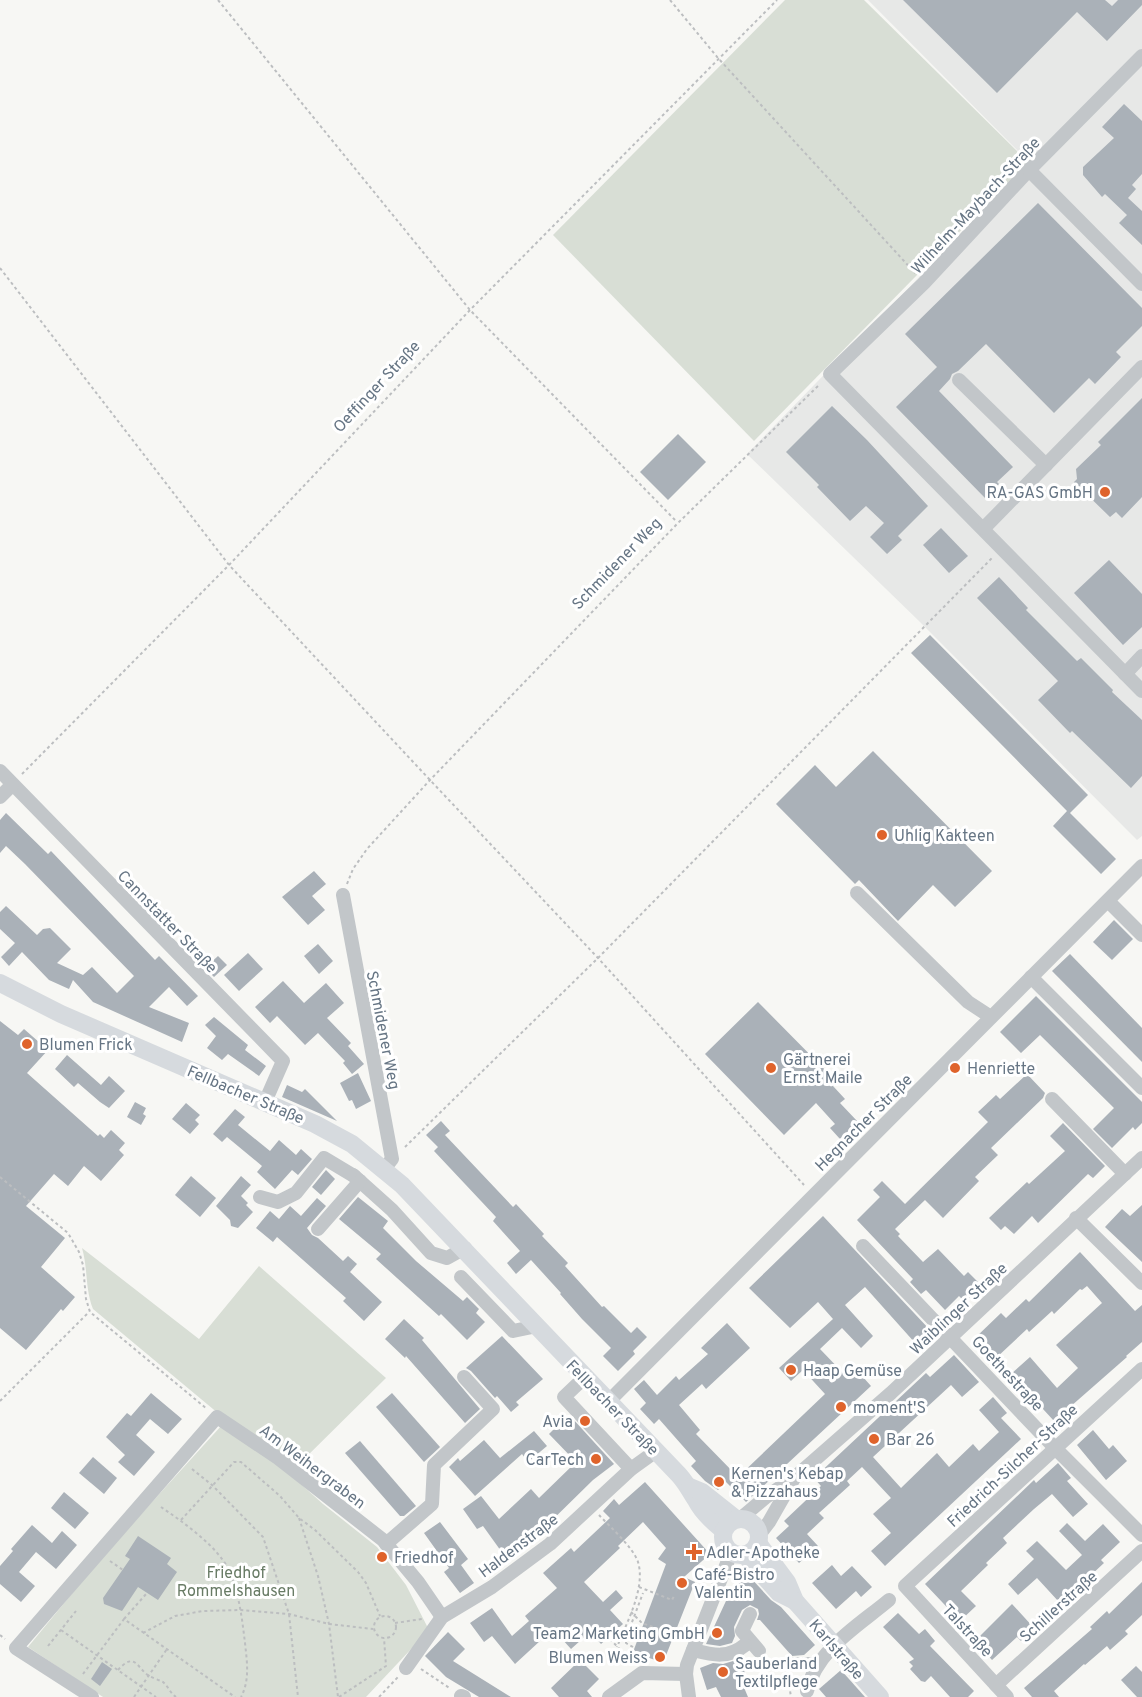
<svg xmlns="http://www.w3.org/2000/svg" width="1142" height="1697" viewBox="0 0 1142 1697" font-family="Overpass,sans-serif">
<style>
.built{fill:#e7e8e7}
.green{fill:#d8ded5}
.building{fill:#aab1b8}
.lines{fill:none;stroke-linecap:round;stroke-linejoin:round}
.path{stroke:#bcbec0;stroke-width:2;stroke-dasharray:3 3;stroke-linecap:butt}
.minor{stroke:#c2c6c9;stroke-width:14}
.major{stroke:#d6dade;stroke-width:18}
.poi-dot{fill:#df632b;stroke:#fff;stroke-width:2}
.labels{text-anchor:middle;stroke-width:6;stroke-linejoin:round;paint-order:stroke}
.street-label{font-size:16px;fill:#667584;stroke:#fff}
.poi-label{font-size:16px;fill:#667584;stroke:#fff;text-anchor:start}
.park-label{font-size:16px;fill:#687b65;stroke:#fff}
</style>
<rect width="100%" height="100%" fill="#f7f7f4"/>
<polygon class="built" points="868,0 1142,0 1142,836 1137,840 920,622 747,454 1030,163"/>
<g class="green">
<polygon points="785,0 864,0 1028,162 754,441 553,235"/>
<path d="M82,1248L199,1339L259,1266L386,1378L295,1468L219,1414L93,1309C85,1289 88,1268 82,1248Z"/>
<polygon points="222,1425 274,1460 323,1504 377,1547 406,1585 429,1630 366,1697 103,1697 28,1647 103,1556"/>
</g>
<g class="building">
<polygon points="903,0 1105,0 1112,6 1118,0 1142,0 1142,5 1107,41 1077,12 997,93"/>
<polygon points="1124,104 1142,121 1142,174 1132,185 1136,189 1128,198 1142,211 1142,245 1119,223 1127,215 1105,194 1102,197 1083,175 1083,167 1114,138 1102,127"/>
<polygon points="1038,203 1142,308 1142,326 1116,352 1121,357 1095,384 1089,378 1054,413 986,344 958,371 952,374 950,379 939,391 1013,467 997,482 999,484 985,498 896,407 937,367 905,334"/>
<polygon points="1142,398 1142,497 1122,518 1116,512 1110,517 1074,482 1077,479 1076,469 1101,445 1098,442"/>
<polygon points="832,406 867,440 928,506 898,536 902,540 887,554 870,537 884,523 866,506 850,521 817,487 819,485 786,452"/>
<polygon points="678,434 706,462 668,500 640,472"/>
<polygon points="941,528 968,556 949,573 923,545"/>
<polygon points="1109,560 1142,594 1142,627 1123,645 1074,593"/>
<polygon points="999,577 1028,608 1026,610 1077,661 1081,658 1113,690 1112,692 1142,720 1142,776 1131,788 1072,731 1070,733 1038,700 1058,681 977,598"/>
<polygon points="930,635 1088,795 1070,813 1116,859 1101,874 1053,826 1067,811 911,653"/>
<polygon points="873,751 992,871 955,907 933,885 898,921 859,880 855,884 776,804 815,765 836,787"/>
<polygon points="6,813 48,854 51,851 155,960 159,956 198,996 187,1006 169,987 149,1007 189,1023 182,1042 93,1002 73,980 69,989 49,980 22,952 9,966 1,957 15,943 0,929 0,912 6,906 37,935 43,929 50,928 71,949 57,963 83,975 92,967 117,993 134,976 25,864 6,846 0,853 0,820"/>
<polygon points="314,871 326,884 312,896 325,910 308,925 282,897"/>
<polygon points="1114,920 1133,939 1112,960 1093,942"/>
<polygon points="318,944 333,961 319,974 304,956"/>
<polygon points="248,953 263,969 239,991 224,975"/>
<polygon points="1070,954 1142,1028 1142,1062 1052,971"/>
<polygon points="218,956 227,965 214,977 205,968"/>
<polygon points="283,981 304,1003 326,983 344,1003 327,1018 351,1043 348,1046 364,1064 352,1074 343,1063 345,1061 318,1033 305,1045 277,1016 270,1023 255,1007"/>
<polygon points="1036,996 1142,1102 1142,1123 1135,1130 1133,1127 1112,1148 1093,1129 1114,1108 1040,1035 1021,1053 1000,1032"/>
<polygon points="758,1002 837,1082 833,1086 845,1099 840,1103 858,1122 840,1139 830,1128 835,1124 816,1103 784,1135 705,1054"/>
<polygon points="214,1017 248,1045 245,1050 266,1066 259,1076 228,1054 222,1060 207,1048 216,1036 205,1025"/>
<polygon points="0,1021 18,1035 24,1029 48,1050 27,1073 98,1136 100,1134 104,1138 111,1130 125,1143 119,1150 124,1155 101,1181 84,1166 68,1186 54,1174 26,1206 65,1238 41,1267 75,1297 63,1311 61,1309 26,1350 0,1328"/>
<polygon points="67,1055 101,1085 109,1076 125,1091 109,1108 100,1102 78,1083 74,1087 55,1069"/>
<polygon points="358,1073 371,1101 356,1109 352,1100 349,1101 340,1083"/>
<polygon points="1027,1074 1045,1093 1043,1098 991,1148 998,1155 975,1177 979,1181 943,1218 925,1200 895,1229 900,1234 898,1236 923,1262 938,1249 964,1276 968,1272 982,1286 965,1302 959,1296 945,1310 926,1290 921,1294 910,1282 913,1279 857,1220 880,1197 873,1190 882,1181 905,1204 988,1122 978,1112 996,1095 1000,1099"/>
<polygon points="287,1085 302,1092 305,1089 337,1121 282,1097"/>
<polygon points="135,1102 146,1108 143,1114 146,1116 141,1125 127,1117"/>
<polygon points="186,1103 200,1115 195,1120 199,1124 190,1134 172,1119"/>
<polygon points="235,1109 245,1117 238,1125 270,1151 279,1140 296,1155 301,1149 312,1159 298,1175 292,1170 275,1189 257,1172 262,1166 227,1137 222,1142 213,1134"/>
<polygon points="441,1121 450,1131 445,1135 513,1207 516,1204 544,1234 542,1236 568,1263 565,1266 602,1307 604,1306 631,1333 637,1327 647,1337 633,1351 635,1354 618,1371 603,1356 611,1348 582,1319 560,1294 561,1293 531,1260 516,1274 507,1263 520,1251 493,1221 496,1217 434,1151 438,1147 426,1135"/>
<polygon points="1063,1123 1105,1166 1093,1178 1088,1174 1038,1223 1032,1216 1014,1234 1005,1226 1001,1230 989,1218 1027,1182 1029,1184 1065,1151 1050,1136"/>
<polygon points="326,1170 335,1179 321,1195 312,1187"/>
<polygon points="191,1176 216,1198 200,1217 175,1195"/>
<polygon points="241,1176 251,1185 241,1196 248,1203 246,1205 253,1212 238,1228 231,1226 230,1220 216,1206"/>
<polygon points="358,1197 388,1221 383,1228 416,1261 463,1301 467,1297 479,1309 476,1313 485,1322 467,1340 441,1314 439,1316 376,1259 381,1254 339,1219"/>
<polygon points="317,1198 326,1206 307,1228 312,1235 318,1238 343,1261 348,1256 357,1264 350,1272 382,1302 364,1321 343,1301 346,1298 277,1237 273,1242 256,1228 270,1211 279,1219 290,1206 301,1216"/>
<polygon points="1142,1205 1142,1262 1105,1227 1122,1209 1130,1216"/>
<polygon points="823,1216 930,1330 916,1344 865,1287 845,1305 873,1336 861,1348 842,1328 820,1349 845,1375 854,1367 871,1386 746,1502 726,1482 718,1490 705,1481 691,1466 696,1461 659,1419 654,1424 640,1409 646,1403 634,1389 644,1380 657,1395 676,1376 679,1380 708,1354 701,1348 727,1323 750,1348 706,1389 702,1384 679,1405 700,1430 696,1434 738,1477 825,1394 803,1370 791,1381 779,1368 833,1319 818,1302 790,1328 749,1288"/>
<polygon points="1080,1252 1135,1311 1142,1305 1142,1342 1126,1356 1127,1357 1054,1421 1011,1374 1030,1357 1057,1388 1078,1368 1056,1345 1102,1303 1087,1286 1082,1290 1080,1289 1054,1314 1052,1311 1029,1332 1027,1329 995,1359 975,1338 1001,1313 1006,1318 1026,1299 1029,1302"/>
<polygon points="404,1319 424,1338 422,1340 480,1409 465,1423 406,1356 405,1358 385,1339"/>
<polygon points="502,1336 543,1379 516,1402 519,1405 511,1412 497,1396 495,1398 471,1371 466,1368"/>
<polygon points="954,1355 979,1382 962,1397 951,1385 873,1457 901,1488 937,1453 949,1467 973,1444 979,1451 999,1432 979,1410 993,1397 1007,1413 1001,1418 1021,1439 885,1566 871,1551 891,1533 873,1514 891,1498 862,1467 847,1481 850,1485 819,1513 824,1518 807,1534 818,1546 799,1563 776,1538 789,1526 784,1521 821,1486 814,1478 926,1373 930,1377"/>
<polygon points="151,1393 182,1419 168,1434 150,1419 136,1435 155,1452 134,1476 118,1462 125,1455 106,1437 127,1413 131,1416"/>
<polygon points="392,1393 440,1447 424,1462 376,1407"/>
<polygon points="573,1419 614,1464 593,1480 537,1535 506,1558 483,1526 477,1529 463,1509 481,1496 499,1519 531,1489 539,1498 576,1462 549,1434 557,1426 561,1430"/>
<polygon points="1093,1430 1109,1449 1113,1445 1127,1461 1106,1480 1077,1445"/>
<polygon points="534,1431 547,1446 528,1462 522,1454 475,1496 449,1467 458,1458 460,1461 484,1440 500,1458"/>
<polygon points="360,1441 416,1506 404,1516 400,1516 345,1453"/>
<polygon points="93,1457 117,1478 104,1494 79,1473"/>
<polygon points="1058,1463 1071,1478 1067,1481 1088,1504 1073,1517 1052,1494 1034,1509 1003,1538 1007,1543 986,1563 988,1565 961,1591 976,1606 960,1621 925,1584 1034,1480 1036,1483"/>
<polygon points="645,1482 710,1554 684,1577 695,1582 663,1663 633,1652 666,1564 658,1559 666,1548 643,1522 618,1546 620,1548 584,1582 603,1602 616,1590 623,1598 610,1610 623,1624 601,1644 590,1632 571,1649 553,1629 515,1664 492,1636 484,1642 470,1623 492,1608 512,1636 529,1621 525,1616 557,1588 543,1573 571,1548 574,1552 610,1518 603,1511 614,1499 619,1505"/>
<polygon points="64,1492 89,1513 75,1529 51,1508"/>
<polygon points="440,1522 468,1559 461,1565 474,1583 460,1593 444,1572 449,1568 424,1533"/>
<polygon points="1067,1523 1085,1541 1103,1524 1120,1542 1101,1560 1104,1563 1089,1577 1088,1575 1059,1602 1037,1578 1018,1595 1008,1584 1034,1559 1026,1551 1037,1541 1066,1570 1082,1555 1059,1531"/>
<polygon points="32,1525 52,1543 62,1531 77,1545 56,1569 36,1552 19,1572 35,1586 21,1602 0,1584 0,1566 13,1551 11,1549"/>
<polygon points="138,1536 171,1558 167,1564 177,1572 158,1600 138,1587 122,1611 104,1604 103,1598 130,1559 125,1556"/>
<polygon points="832,1565 841,1576 852,1566 872,1587 861,1597 856,1591 836,1609 812,1583"/>
<polygon points="749,1576 771,1600 781,1607 815,1645 804,1655 792,1656 760,1620 757,1620 759,1614 758,1609 750,1605 742,1610 734,1627 735,1636 732,1643 720,1646 706,1644 732,1588"/>
<polygon points="1142,1582 1142,1615 1125,1631 1128,1634 1110,1650 1107,1646 1085,1665 1084,1664 1054,1691 1059,1697 1032,1697 1024,1688 1092,1629 1090,1627 1107,1611 1109,1614"/>
<polygon points="1012,1604 1034,1628 1021,1641 1017,1637 992,1660 975,1641"/>
<polygon points="898,1613 919,1634 925,1629 935,1641 930,1646 974,1691 968,1697 950,1697 931,1676 925,1682 921,1681 910,1669 913,1666 909,1662 914,1659 883,1627"/>
<polygon points="448,1632 465,1649 453,1661 511,1697 479,1697 446,1677 425,1656"/>
<polygon points="740,1659 746,1676 740,1678 748,1697 721,1697 716,1687 707,1690 700,1668 713,1663 723,1664"/>
<polygon points="580,1660 599,1679 587,1691 592,1697 559,1697 551,1688"/>
<polygon points="102,1662 112,1669 100,1686 91,1679"/>
<polygon points="1136,1666 1142,1672 1142,1697 1137,1697 1121,1680"/>
<polygon points="841,1670 865,1697 826,1697 819,1689"/>
</g>
<g class="lines">
<g class="path">
<polyline points="218,0 470,310 677,522"/>
<polyline points="670,0 718,58 915,273"/>
<polyline points="0,268 229,565 430,780 598,958 804,1185"/>
<polyline points="22,774 229,565 470,310 777,0"/>
<polyline points="347,884 353,869 367,849 430,780 678,523 820,384"/>
<polyline points="405,1147 598,958 992,558"/>
<polyline points="0,1177 68,1233 79,1252 83,1265 86,1299 90,1312 207,1409"/>
<polyline points="0,1401 89,1312"/>
<polyline points="192,1469 212,1485 263,1537 289,1614 298,1697"/>
<path d="M161,1507C183,1522 217,1546 229,1570C239,1593 242,1618 245,1643C247,1662 250,1680 241,1697"/>
<path d="M599,1515C610,1527 633,1547 638,1562C646,1588 626,1624 617,1647"/>
<polyline points="299,1518 318,1576 329,1624 338,1697"/>
<polyline points="181,1520 234,1462 241,1462 280,1496 299,1518 315,1530 358,1572 366,1583 380,1616"/>
<polyline points="110,1561 123,1570"/>
<polyline points="639,1587 672,1600 674,1596"/>
<polyline points="631,1612 642,1623 661,1630"/>
<circle cx="385" cy="1627" r="11"/>
<polyline points="124,1619 147,1593"/>
<polyline points="395,1623 422,1619"/>
<polyline points="61,1630 156,1697"/>
<polyline points="143,1633 175,1616 203,1611 241,1610 289,1614 329,1624 373,1629"/>
<polyline points="0,1635 5,1639"/>
<polyline points="610,1639 633,1663"/>
<polyline points="48,1646 76,1611"/>
<polyline points="633,1647 626,1643 626,1638 643,1593"/>
<polyline points="421,1669 451,1689"/>
<path d="M118,1670C135,1651 137,1668 149,1676C153,1678 159,1680 163,1682C168,1686 170,1693 176,1697"/>
<polyline points="83,1674 124,1619 235,1697"/>
<polyline points="782,1676 789,1684 791,1697"/>
<polyline points="134,1697 167,1649"/>
<polyline points="339,1697 386,1666 384,1638"/>
<polyline points="379,1697 398,1677"/>
</g>
<g class="minor">
<polyline points="1142,56 1029,170 924,283 830,374 1142,691"/>
<polyline points="1029,170 1142,284"/>
<polyline points="959,380 1046,465"/>
<polyline points="984,528 1142,367"/>
<polyline points="1125,674 1142,656"/>
<polyline points="0,771 283,1061 265,1102"/>
<polyline points="0,797 12,785"/>
<polyline points="857,893 968,1002 991,1017"/>
<polyline points="343,895 392,1159 384,1169"/>
<polyline points="1108,901 1142,935"/>
<polyline points="1031,977 1142,1088"/>
<polyline points="1052,1099 1125,1174"/>
<polyline points="353,1175 392,1210 431,1253 447,1258 465,1248"/>
<polyline points="260,1197 278,1202 296,1193 324,1158 354,1176"/>
<polyline points="1076,1218 1142,1283"/>
<polyline points="318,1229 360,1181"/>
<polyline points="863,1246 1055,1448 1142,1535"/>
<polyline points="461,1277 513,1331 537,1326"/>
<polyline points="585,1377 564,1397 631,1469"/>
<polyline points="608,1402 1142,866"/>
<polyline points="741,1518 766,1497 794,1478 891,1393 1142,1158"/>
<polyline points="759,1535 769,1522 793,1480"/>
<polyline points="386,1544 432,1504 434,1465 493,1409 464,1377"/>
<polyline points="750,1614 742,1631 759,1651"/>
<path d="M693,1650C713,1655 728,1659 745,1645"/>
<polyline points="795,1664 817,1664"/>
<polyline points="406,1668 442,1617 492,1587 550,1544 631,1469 656,1451"/>
<polyline points="996,1685 1142,1551"/>
<path d="M807,1691C816,1650 858,1626 889,1600"/>
<polyline points="461,1696 464,1697"/>
<polyline points="92,1697 16,1648 217,1417 278,1458 383,1540 418,1582 442,1617"/>
<polyline points="609,1697 642,1673 686,1674"/>
<polyline points="689,1697 686,1674 687,1665 731,1553"/>
<polyline points="1007,1697 905,1586 1142,1369"/>
</g>
<g class="major">
<path d="M0,983L61,1014L315,1124L352,1144L402,1185L679,1475C687,1484 690,1491 696,1500C702,1512 713,1522 723,1530"/>
<polyline points="690,1487 702,1492 736,1519"/>
<circle cx="741" cy="1537" r="18"/>
<polyline points="758,1543 787,1582 795,1601 880,1697"/>
<polyline points="745,1555 779,1593 795,1601"/>
</g>
</g>
<g class="poi-dot">
<circle cx="1105" cy="492" r="6"/>
<circle cx="882" cy="835" r="6"/>
<circle cx="27" cy="1044" r="6"/>
<circle cx="771" cy="1068" r="6"/>
<circle cx="955" cy="1068" r="6"/>
<circle cx="791" cy="1370" r="6"/>
<circle cx="841" cy="1407" r="6"/>
<circle cx="585" cy="1421" r="6"/>
<circle cx="874" cy="1439" r="6"/>
<circle cx="596" cy="1459" r="6"/>
<circle cx="719" cy="1482" r="6"/>
<path d="M691 1543h6v6h6v6h-6v6h-6v-6h-6v-6h6z"/>
<circle cx="382" cy="1557" r="6"/>
<circle cx="682" cy="1583" r="6"/>
<circle cx="717" cy="1633" r="6"/>
<circle cx="660" cy="1657" r="6"/>
<circle cx="723" cy="1672" r="6"/>
</g>
<g class="labels">
<g class="street-label">
<text transform="translate(975 205) rotate(-47)" y="6">Wilhelm-Maybach-Straße</text>
<text transform="translate(376 386) rotate(-47)" y="6">Oeffinger Straße</text>
<text transform="translate(616 563) rotate(-46)" y="6">Schmidener Weg</text>
<text transform="translate(168 921) rotate(46)" y="6">Cannstatter Straße</text>
<text transform="translate(384 1030) rotate(79)" y="6">Schmidener Weg</text>
<text transform="translate(246 1094) rotate(23)" y="6">Fellbacher Straße</text>
<text transform="translate(863 1122) rotate(-45)" y="6">Hegnacher Straße</text>
<text transform="translate(958 1308) rotate(-43)" y="6">Waiblinger Straße</text>
<text transform="translate(1008 1373) rotate(47)" y="6">Goethestraße</text>
<text transform="translate(613 1407) rotate(46)" y="6">Fellbacher Straße</text>
<text transform="translate(1012 1465) rotate(-43)" y="6">Friedrich-Silcher-Straße</text>
<text transform="translate(313 1466) rotate(37)" y="6">Am Weihergraben</text>
<text transform="translate(518 1545) rotate(-37)" y="6">Haldenstraße</text>
<text transform="translate(1058 1606) rotate(-42)" y="6">Schillerstraße</text>
<text transform="translate(968 1630) rotate(47)" y="6">Talstraße</text>
<text transform="translate(837 1649) rotate(49)" y="6">Karlstraße</text>
</g>
<g class="poi-label">
<text x="1093" y="498" text-anchor="end">RA-GAS GmbH</text>
<text x="894" y="841">Uhlig Kakteen</text>
<text x="39" y="1050">Blumen Frick</text>
<text x="783" y="1065">Gärtnerei<tspan x="783" dy="18">Ernst Maile</tspan></text>
<text x="967" y="1074">Henriette</text>
<text x="803" y="1376">Haap Gemüse</text>
<text x="853" y="1413">moment'S</text>
<text x="573" y="1427" text-anchor="end">Avia</text>
<text x="886" y="1445">Bar 26</text>
<text x="584" y="1465" text-anchor="end">CarTech</text>
<text x="731" y="1479">Kernen's Kebap<tspan x="731" dy="18">&amp; Pizzahaus</tspan></text>
<text x="706" y="1558">Adler-Apotheke</text>
<text x="394" y="1563">Friedhof</text>
<text x="694" y="1580">Café-Bistro<tspan x="694" dy="18">Valentin</tspan></text>
<text x="705" y="1639" text-anchor="end">Team2 Marketing GmbH</text>
<text x="648" y="1663" text-anchor="end">Blumen Weiss</text>
<text x="735" y="1669">Sauberland<tspan x="735" dy="18">Textilpflege</tspan></text>
</g>
<g class="park-label">
<text x="236" y="1578">Friedhof<tspan x="236" dy="18">Rommelshausen</tspan></text>
</g>
</g>
</svg>
